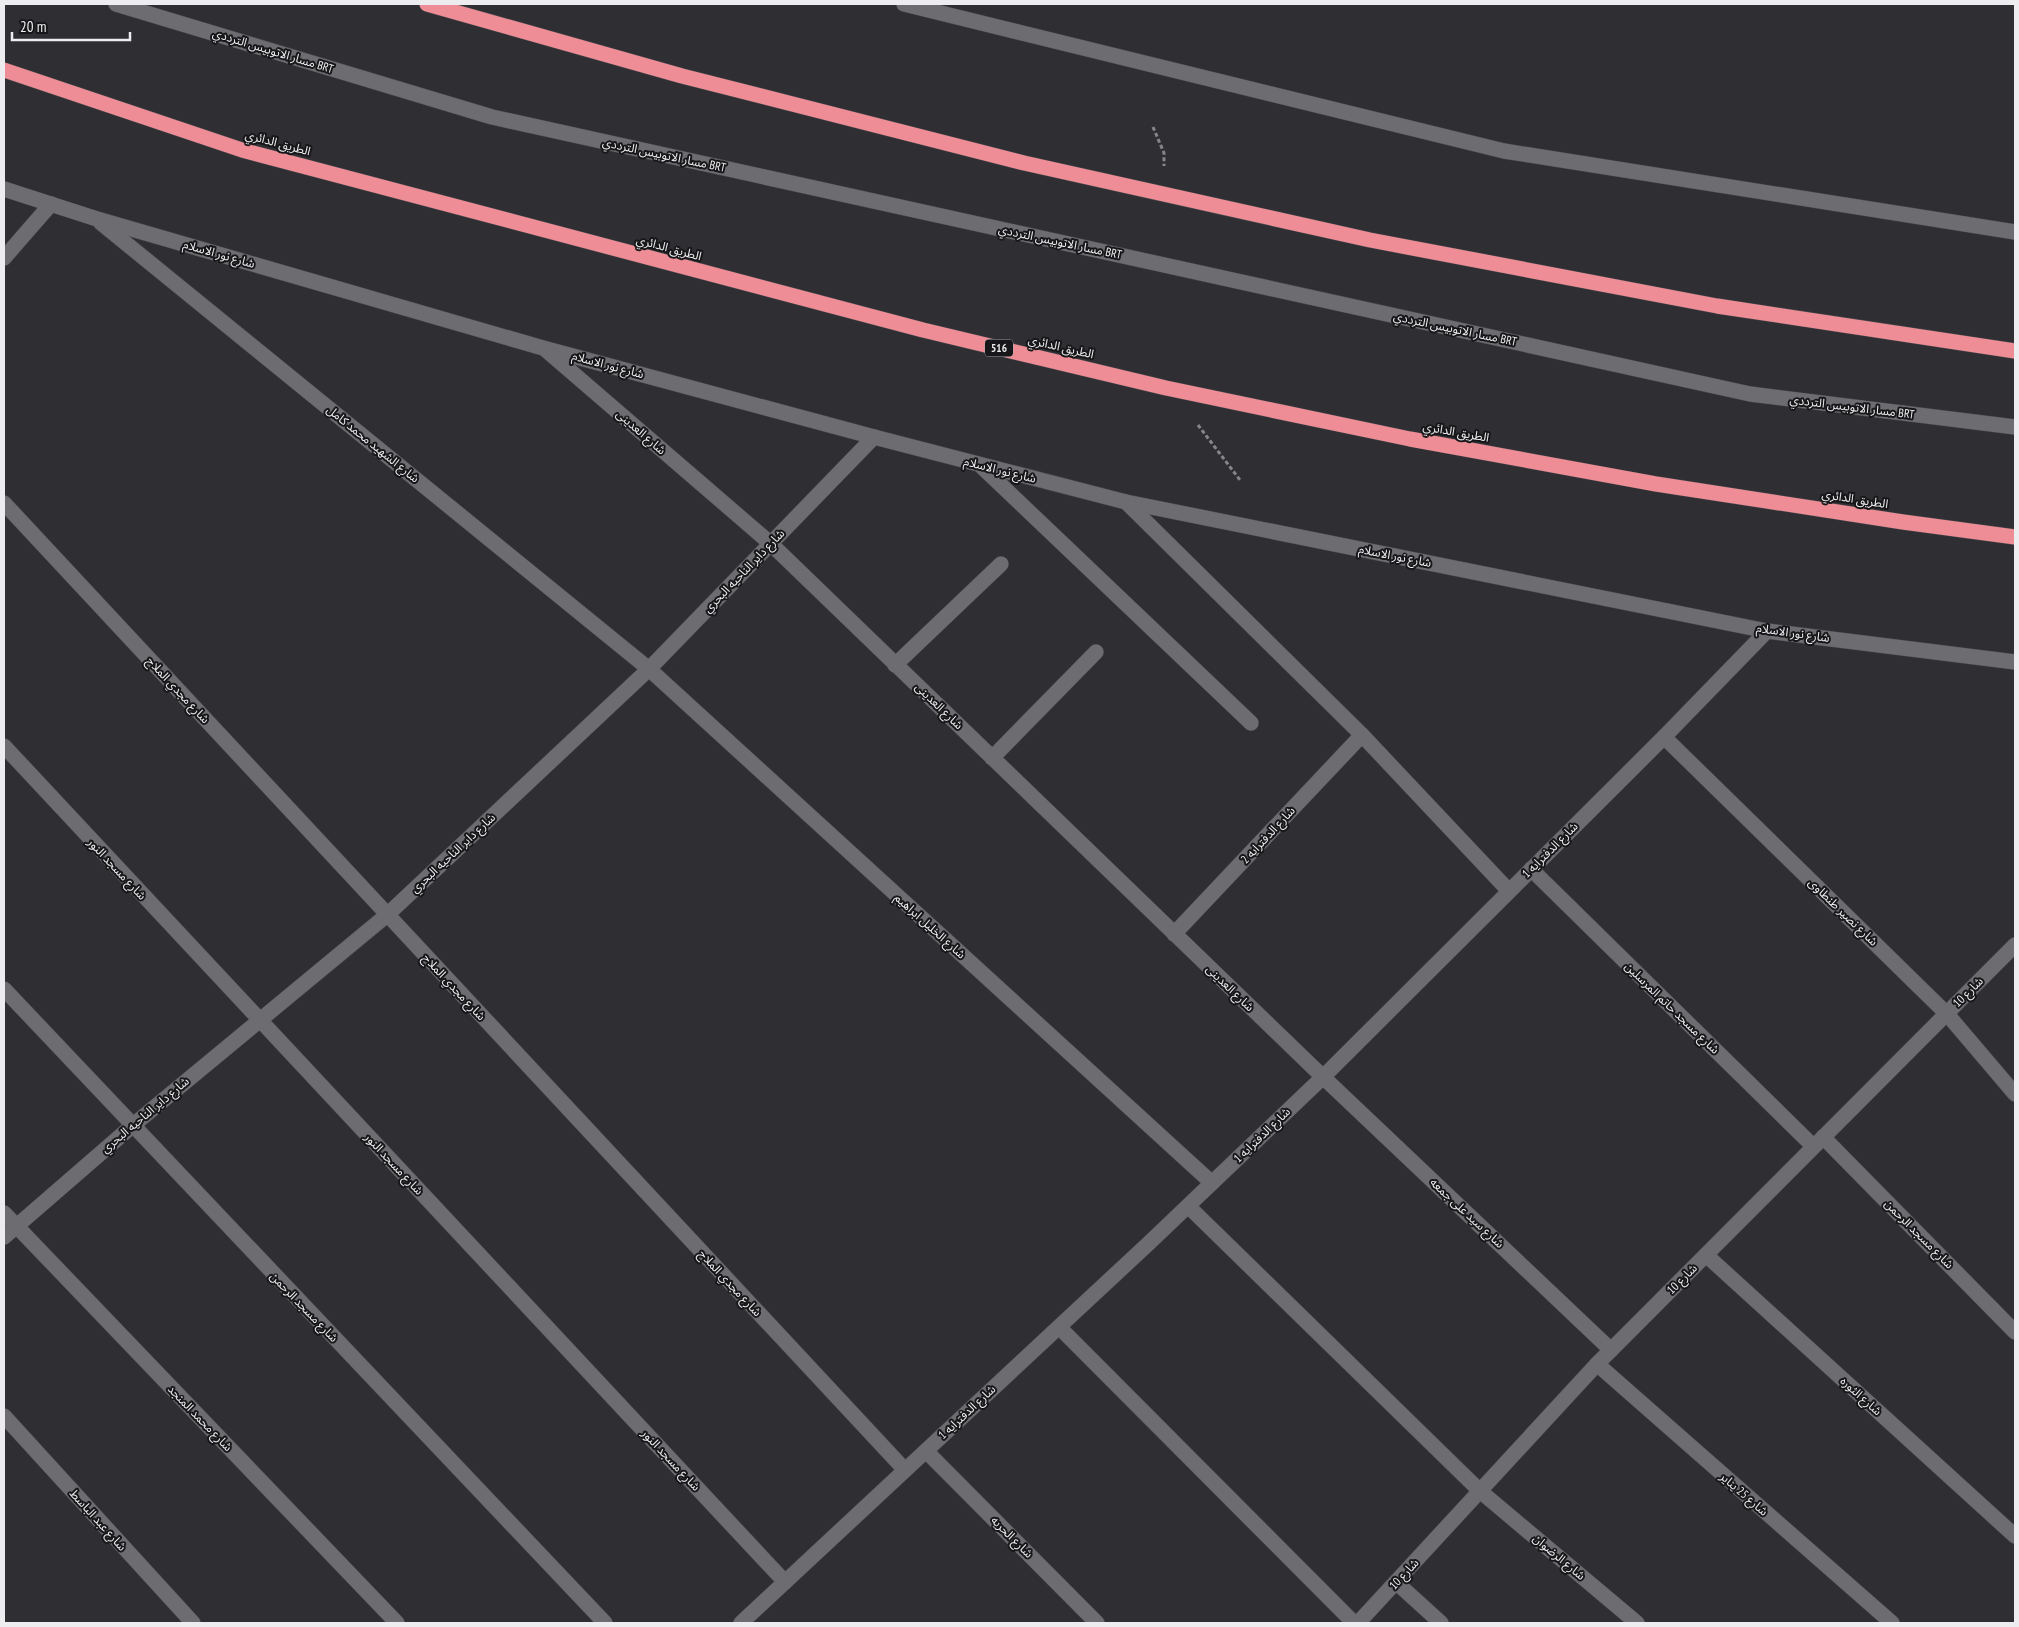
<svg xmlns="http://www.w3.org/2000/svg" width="2019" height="1627" viewBox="0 0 2019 1627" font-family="'PT Sans Narrow','Noto Sans Arabic',sans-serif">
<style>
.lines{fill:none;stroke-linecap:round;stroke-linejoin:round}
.minor-casing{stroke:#4a4a4e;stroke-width:16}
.highway-casing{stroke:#4a4a4e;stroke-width:16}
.path{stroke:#85858a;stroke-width:3;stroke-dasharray:4 2.5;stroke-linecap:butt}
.minor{stroke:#6c6c71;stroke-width:15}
.highway{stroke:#ef8d96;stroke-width:15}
.labels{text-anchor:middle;stroke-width:4;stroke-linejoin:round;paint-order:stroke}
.shield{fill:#171719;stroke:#adadb0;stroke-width:1}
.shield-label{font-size:11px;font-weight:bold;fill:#ededf0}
.street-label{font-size:12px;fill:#ededf0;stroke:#171719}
</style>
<rect width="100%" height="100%" fill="#2e2e33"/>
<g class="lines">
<defs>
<g id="minor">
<polyline points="116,4 492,117 1750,394 2015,427"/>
<polyline points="904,4 1504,151 2015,232"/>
<polyline points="4,189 97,219 543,348 874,437 1126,502 1767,631 2015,662"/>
<polyline points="101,223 649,669 1212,1183"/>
<polyline points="4,258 51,204"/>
<polyline points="546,350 770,543 1323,1077 1611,1350"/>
<polyline points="980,465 1251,723"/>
<polyline points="1126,502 1362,735 1509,891"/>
<polyline points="4,503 905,1470"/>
<polyline points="895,665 1001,564"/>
<polyline points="1664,737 1947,1014 2015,1094"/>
<polyline points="4,746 785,1582"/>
<polyline points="992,758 1096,652"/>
<polyline points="1531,869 1813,1146"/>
<polyline points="1174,934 1362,735"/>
<polyline points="4,989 605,1623"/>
<polyline points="1823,1137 2015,1332"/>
<polyline points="1188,1206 1480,1491 1637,1623"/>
<polyline points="4,1213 397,1623"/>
<polyline points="4,1237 132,1126 387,915 649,669 874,437"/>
<polyline points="1706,1255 2015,1536"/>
<polyline points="1059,1327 1354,1623"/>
<polyline points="1597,1364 1892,1623"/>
<polyline points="4,1416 193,1623"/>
<polyline points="926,1451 1097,1623"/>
<polyline points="1397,1583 1441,1623"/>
<polyline points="741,1623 1149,1243 1323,1077 1664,737 1767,631"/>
<polyline points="1358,1623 1597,1364 2015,945"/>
</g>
<g id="highway">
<polyline points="427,4 682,76 1024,163 1370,240 1717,306 2015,351"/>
<polyline points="4,70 242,150 923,330 1166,388 1410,439 1656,484 1903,522 2015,537"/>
</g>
</defs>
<use href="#minor" class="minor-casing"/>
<use href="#highway" class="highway-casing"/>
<g class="path">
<polyline points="1153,127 1164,153 1164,166"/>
<polyline points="1198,425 1240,480"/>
</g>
<use href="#minor" class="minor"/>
<use href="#highway" class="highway"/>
</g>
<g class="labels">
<rect class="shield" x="985" y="339.5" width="28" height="17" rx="4"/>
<g class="shield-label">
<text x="999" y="352">516</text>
</g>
<g class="street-label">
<text transform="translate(273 51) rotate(17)" y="4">مسار الاتوبيس الترددي BRT</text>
<text transform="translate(278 143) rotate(15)" y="4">الطريق الدائري</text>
<text transform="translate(664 155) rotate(12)" y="4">مسار الاتوبيس الترددي BRT</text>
<text transform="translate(1060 242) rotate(12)" y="4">مسار الاتوبيس الترددي BRT</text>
<text transform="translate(669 248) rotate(15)" y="4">الطريق الدائري</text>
<text transform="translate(219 254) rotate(16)" y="4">شارع نور الاسلام</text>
<text transform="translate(1455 329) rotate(12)" y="4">مسار الاتوبيس الترددي BRT</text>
<text transform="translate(1061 347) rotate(13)" y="4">الطريق الدائري</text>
<text transform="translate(608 365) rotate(15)" y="4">شارع نور الاسلام</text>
<text transform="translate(1852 407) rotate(7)" y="4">مسار الاتوبيس الترددي BRT</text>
<text transform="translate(641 432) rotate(41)" y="4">شارع العدينى</text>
<text transform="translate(1456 432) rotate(10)" y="4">الطريق الدائري</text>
<text transform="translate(373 444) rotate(39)" y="4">شارع الشهيد محمد كامل</text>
<text transform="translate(1000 470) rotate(14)" y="4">شارع نور الاسلام</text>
<text transform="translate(1855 499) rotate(9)" y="4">الطريق الدائري</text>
<text transform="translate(1395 556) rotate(11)" y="4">شارع نور الاسلام</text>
<text transform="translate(744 571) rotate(-46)" y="4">شارع داير الناحيه البحري</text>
<text transform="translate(1793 633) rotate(8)" y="4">شارع نور الاسلام</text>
<text transform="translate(178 690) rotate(47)" y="4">شارع مجدي الملاح</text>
<text transform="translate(939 706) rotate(44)" y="4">شارع العدينى</text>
<text transform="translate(1268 835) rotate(-47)" y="4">شارع الدفترايه 2</text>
<text transform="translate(1550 850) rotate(-45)" y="4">شارع الدفترايه 1</text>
<text transform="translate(453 853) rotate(-43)" y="4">شارع داير الناحيه البحري</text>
<text transform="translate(117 869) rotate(47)" y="4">شارع مسجد النور</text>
<text transform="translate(1843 912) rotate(44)" y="4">شارع نصير طنطاوى</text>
<text transform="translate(930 926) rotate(42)" y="4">شارع الخليل ابراهيم</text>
<text transform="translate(454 987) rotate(47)" y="4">شارع مجدي الملاح</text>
<text transform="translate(1230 988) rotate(44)" y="4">شارع العدينى</text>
<text transform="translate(1968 992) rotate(-45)" y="4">شارع 10</text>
<text transform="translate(1672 1008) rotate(44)" y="4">شارع مسجد حاتم المرسلين</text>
<text transform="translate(145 1115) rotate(-40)" y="4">شارع داير الناحيه البحري</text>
<text transform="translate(1262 1135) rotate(-44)" y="4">شارع الدفترايه 1</text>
<text transform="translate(394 1164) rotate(47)" y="4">شارع مسجد النور</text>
<text transform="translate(1467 1213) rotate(43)" y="4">شارع سيد على جمعه</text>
<text transform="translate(1919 1234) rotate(45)" y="4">شارع مسجد الرحمن</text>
<text transform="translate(1682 1279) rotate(-45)" y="4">شارع 10</text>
<text transform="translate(730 1283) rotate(47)" y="4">شارع مجدي الملاح</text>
<text transform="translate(304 1307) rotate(46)" y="4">شارع مسجد الرحمن</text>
<text transform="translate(1861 1396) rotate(42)" y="4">شارع الثوره</text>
<text transform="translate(967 1412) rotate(-43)" y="4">شارع الدفترايه 1</text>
<text transform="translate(200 1418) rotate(46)" y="4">شارع محمد المنجد</text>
<text transform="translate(671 1460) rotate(47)" y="4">شارع مسجد النور</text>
<text transform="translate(1744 1494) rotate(41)" y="4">شارع 25 يناير</text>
<text transform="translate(98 1520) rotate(48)" y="4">شارع عبد الباسط</text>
<text transform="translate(1012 1537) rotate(45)" y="4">شارع الحريه</text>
<text transform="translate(1559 1557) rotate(40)" y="4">شارع الرضوان</text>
<text transform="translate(1404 1574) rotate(-47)" y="4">شارع 10</text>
</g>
</g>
<rect width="2019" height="1627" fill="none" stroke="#ededf0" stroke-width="10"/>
<path d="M12 32v8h118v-8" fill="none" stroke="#ededf0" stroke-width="2.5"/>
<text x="20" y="32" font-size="15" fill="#ededf0" stroke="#171719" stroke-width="4" paint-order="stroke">20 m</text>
</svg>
